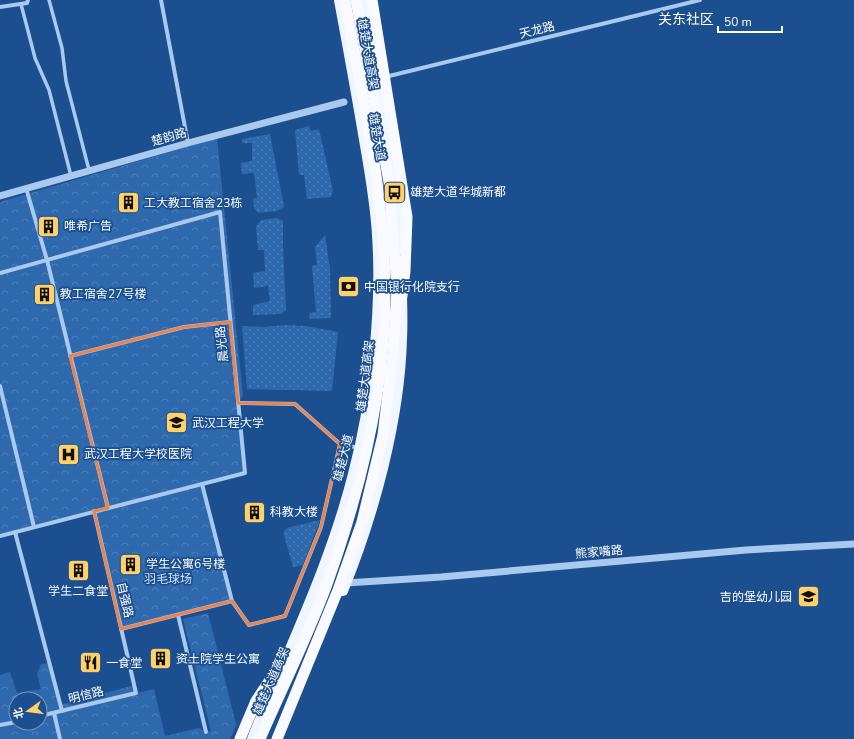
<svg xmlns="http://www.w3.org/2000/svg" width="854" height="739" viewBox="0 0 854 739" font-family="'Nunito Sans','Noto Sans SC',sans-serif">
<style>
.grass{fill:url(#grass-dots)}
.forest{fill:url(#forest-crowns);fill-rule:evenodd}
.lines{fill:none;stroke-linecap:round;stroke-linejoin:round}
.pedestrian{stroke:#a9c9ee;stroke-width:3.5}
.minor{stroke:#a9c9ee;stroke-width:4}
.tertiary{stroke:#a9c9ee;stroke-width:7}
.primary{stroke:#f0f6ff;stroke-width:10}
.trunk{stroke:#f8faff;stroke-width:11}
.marked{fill:none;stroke:#ee8249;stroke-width:3;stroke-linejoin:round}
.labels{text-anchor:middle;stroke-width:3.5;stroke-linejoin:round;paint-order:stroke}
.street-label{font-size:12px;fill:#fff;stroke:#1b4f8f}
.poi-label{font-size:12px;fill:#fff;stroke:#1b4f8f;text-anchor:start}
.park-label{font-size:12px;fill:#cfe3fa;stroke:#1b4f8f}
.quarter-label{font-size:14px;fill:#fff;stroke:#1b4f8f}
</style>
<defs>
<pattern id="grass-dots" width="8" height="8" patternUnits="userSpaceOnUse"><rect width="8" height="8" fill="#2e69ad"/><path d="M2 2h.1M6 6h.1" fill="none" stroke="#4d80b9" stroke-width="1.8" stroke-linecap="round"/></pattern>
<pattern id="forest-crowns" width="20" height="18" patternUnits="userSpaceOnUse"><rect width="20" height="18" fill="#2e69ad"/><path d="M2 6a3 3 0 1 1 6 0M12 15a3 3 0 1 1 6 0" fill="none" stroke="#4d80b9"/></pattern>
</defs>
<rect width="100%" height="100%" fill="#1b4f8f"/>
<g class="grass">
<polygon points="309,126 311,131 319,129 333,191 331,197 307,199 304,175 299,175 295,130"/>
<polygon points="270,134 284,207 277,211 258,213 254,208 253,199 257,198 254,173 242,174 241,163 252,161 252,143 242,143 242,139"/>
<polygon points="277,218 283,221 283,247 286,310 281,314 253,315 253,305 270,301 268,286 254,288 253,273 265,271 264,250 258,250 256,227 261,220"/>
<polygon points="325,235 330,269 331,318 310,319 309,313 316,312 312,266 317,265 315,247"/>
<polygon points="284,325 306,326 338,332 332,391 247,389 242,326 263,327"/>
<polygon points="320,520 303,565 293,567 283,532 287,528"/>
</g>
<g class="forest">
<polygon points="217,138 243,396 238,403 245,473 202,484 232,601 121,629 94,511 0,536 0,202"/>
<path d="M208,613L236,724L239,719L230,739H0V675L10,672L17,693L41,689L37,674L41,664L49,663L60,705L135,685L137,693L154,689L165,736L199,728L206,732L211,731L183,619ZM16,699H40V723H16Z"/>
</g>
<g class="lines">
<g class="pedestrian">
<polyline points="49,0 62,48 66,81 89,170"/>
<polyline points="21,4 35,58 49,90 71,176"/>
</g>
<g class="minor">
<polyline points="161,0 188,143"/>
<polyline points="0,7 27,3 28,0"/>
<polyline points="385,77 700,0"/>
<polyline points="26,188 47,260 108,508"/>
<polyline points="0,273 220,212 245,473 0,536"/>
<polyline points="70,356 184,327 230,322"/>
<polyline points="0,386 34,527"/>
<polyline points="238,403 295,404 340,444 354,447"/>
<polyline points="15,532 62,711"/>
<polyline points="232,601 249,625 285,616 321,527 340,444"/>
<polyline points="178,615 206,732"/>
<polyline points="121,629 232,601 202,484"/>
<polyline points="54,713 60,739"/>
<polyline points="40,716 136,693 94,511"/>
<polyline points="0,725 16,722"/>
</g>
<g class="tertiary">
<polyline points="0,196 188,143 344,102"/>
<polyline points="346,583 441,577 746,550 854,544"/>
</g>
<g class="primary">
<polyline points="362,0 396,185 401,249"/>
<path d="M343,591C374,515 400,420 402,338C403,322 402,305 402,289"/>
<path d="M252,739C287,652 330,566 353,474C372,403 382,308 377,235C375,199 368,163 362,128C355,86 347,43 339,0"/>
</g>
<g class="trunk">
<polyline points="372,0 407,217 405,271 402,296"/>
<polyline points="240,739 256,701 284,659"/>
<path d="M260,739C282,688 308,636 327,584C360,492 385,394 385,296C386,196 362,98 345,0"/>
<polyline points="277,739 338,590 362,522 383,435 393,352 397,289 389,182 356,0"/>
</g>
</g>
<path class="marked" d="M230,322L238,403L295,404L340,444L321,527L285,616L249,625L232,601L121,629L94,511L108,508L70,356L184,327Z"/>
<defs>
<symbol id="bus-square" viewBox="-11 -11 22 22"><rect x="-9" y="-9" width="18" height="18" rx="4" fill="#ffd166" stroke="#1b4f8f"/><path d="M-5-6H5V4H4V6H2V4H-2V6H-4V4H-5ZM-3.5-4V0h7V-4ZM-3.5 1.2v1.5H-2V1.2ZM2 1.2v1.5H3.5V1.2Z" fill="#111"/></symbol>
<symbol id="building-square" viewBox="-11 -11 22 22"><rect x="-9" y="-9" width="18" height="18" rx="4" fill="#ffd166" stroke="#1b4f8f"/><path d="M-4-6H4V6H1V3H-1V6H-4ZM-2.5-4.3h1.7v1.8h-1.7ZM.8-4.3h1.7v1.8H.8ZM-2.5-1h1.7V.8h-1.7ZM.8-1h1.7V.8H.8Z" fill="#111"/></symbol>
<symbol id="bank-square" viewBox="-11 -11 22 22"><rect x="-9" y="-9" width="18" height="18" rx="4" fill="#ffd166" stroke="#1b4f8f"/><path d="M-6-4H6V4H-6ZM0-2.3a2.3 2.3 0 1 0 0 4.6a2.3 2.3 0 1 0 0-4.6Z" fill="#111"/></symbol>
<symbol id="university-square" viewBox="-11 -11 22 22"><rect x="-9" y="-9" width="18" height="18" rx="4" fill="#ffd166" stroke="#1b4f8f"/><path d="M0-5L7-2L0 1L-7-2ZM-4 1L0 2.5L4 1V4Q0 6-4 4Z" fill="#111"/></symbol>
<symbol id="hospital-square" viewBox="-11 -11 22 22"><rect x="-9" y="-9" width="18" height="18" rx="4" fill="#ffd166" stroke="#1b4f8f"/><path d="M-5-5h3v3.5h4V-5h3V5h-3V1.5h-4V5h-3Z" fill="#111"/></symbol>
<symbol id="school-square" viewBox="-11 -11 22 22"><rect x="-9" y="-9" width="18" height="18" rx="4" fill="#ffd166" stroke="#1b4f8f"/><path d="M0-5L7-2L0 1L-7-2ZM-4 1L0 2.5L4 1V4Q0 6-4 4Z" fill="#111"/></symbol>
<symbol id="restaurant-square" viewBox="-11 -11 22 22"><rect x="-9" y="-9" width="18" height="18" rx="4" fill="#ffd166" stroke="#1b4f8f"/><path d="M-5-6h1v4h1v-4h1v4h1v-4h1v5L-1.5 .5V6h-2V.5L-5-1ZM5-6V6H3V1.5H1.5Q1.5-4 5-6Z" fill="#111"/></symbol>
</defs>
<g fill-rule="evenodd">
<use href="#bus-square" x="382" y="180" width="25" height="25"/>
<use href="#building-square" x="116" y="190" width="25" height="25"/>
<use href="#building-square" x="36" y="214" width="25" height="25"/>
<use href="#bank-square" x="336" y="274" width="25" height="25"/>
<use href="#building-square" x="32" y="282" width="25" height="25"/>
<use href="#university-square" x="164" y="410" width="25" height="25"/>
<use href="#hospital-square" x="56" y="442" width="25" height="25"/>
<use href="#building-square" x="242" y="500" width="25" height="25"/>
<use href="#building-square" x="118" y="552" width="25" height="25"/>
<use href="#building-square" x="66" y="558" width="25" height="25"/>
<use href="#school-square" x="796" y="584" width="25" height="25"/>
<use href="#building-square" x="148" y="646" width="25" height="25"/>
<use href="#restaurant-square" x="78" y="650" width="25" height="25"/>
</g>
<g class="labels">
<g class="street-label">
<text transform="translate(537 30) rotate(-14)" y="4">天龙路</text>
<text transform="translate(368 54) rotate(80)" y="4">雄楚大道高架</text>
<text transform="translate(169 137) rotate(-16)" y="4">楚韵路</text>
<text transform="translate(377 137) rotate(80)" y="4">雄楚大道</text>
<text transform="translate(222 344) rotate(-96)" y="4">晨光路</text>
<text transform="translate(365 376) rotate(-83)" y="4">雄楚大道高架</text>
<text transform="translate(343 458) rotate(-76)" y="4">雄楚大道</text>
<text transform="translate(599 552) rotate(-5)" y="4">熊家嘴路</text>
<text transform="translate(125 600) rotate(77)" y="4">自强路</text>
<text transform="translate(271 681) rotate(-67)" y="4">雄楚大道高架</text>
<text transform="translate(86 695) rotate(-14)" y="4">明信路</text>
</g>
<g class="poi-label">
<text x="410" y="196">雄楚大道华城新都</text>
<text x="144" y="207">工大教工宿舍23栋</text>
<text x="64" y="230">唯希广告</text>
<text x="364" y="291">中国银行化院支行</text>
<text x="60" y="298">教工宿舍27号楼</text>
<text x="192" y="427">武汉工程大学</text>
<text x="84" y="458">武汉工程大学校医院</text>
<text x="270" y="516">科教大楼</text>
<text x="146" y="568">学生公寓6号楼</text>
<text x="78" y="595" text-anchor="middle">学生二食堂</text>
<text x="792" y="601" text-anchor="end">吉的堡幼儿园</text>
<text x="176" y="663">资土院学生公寓</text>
<text x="106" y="667">一食堂</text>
</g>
<g class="park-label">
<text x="168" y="583">羽毛球场</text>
</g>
<g class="quarter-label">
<text x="686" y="24">关东社区</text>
</g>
</g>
<g transform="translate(28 711) rotate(256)"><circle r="19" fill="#1b4f8f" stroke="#7695bc"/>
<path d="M0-3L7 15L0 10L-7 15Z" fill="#ffd166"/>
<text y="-6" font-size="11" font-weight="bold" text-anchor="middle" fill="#ffffff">北</text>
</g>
<path d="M718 26v6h64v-6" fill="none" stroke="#ffffff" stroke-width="2"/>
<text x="724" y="26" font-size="12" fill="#ffffff" stroke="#1b4f8f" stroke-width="3" paint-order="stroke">50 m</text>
</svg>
